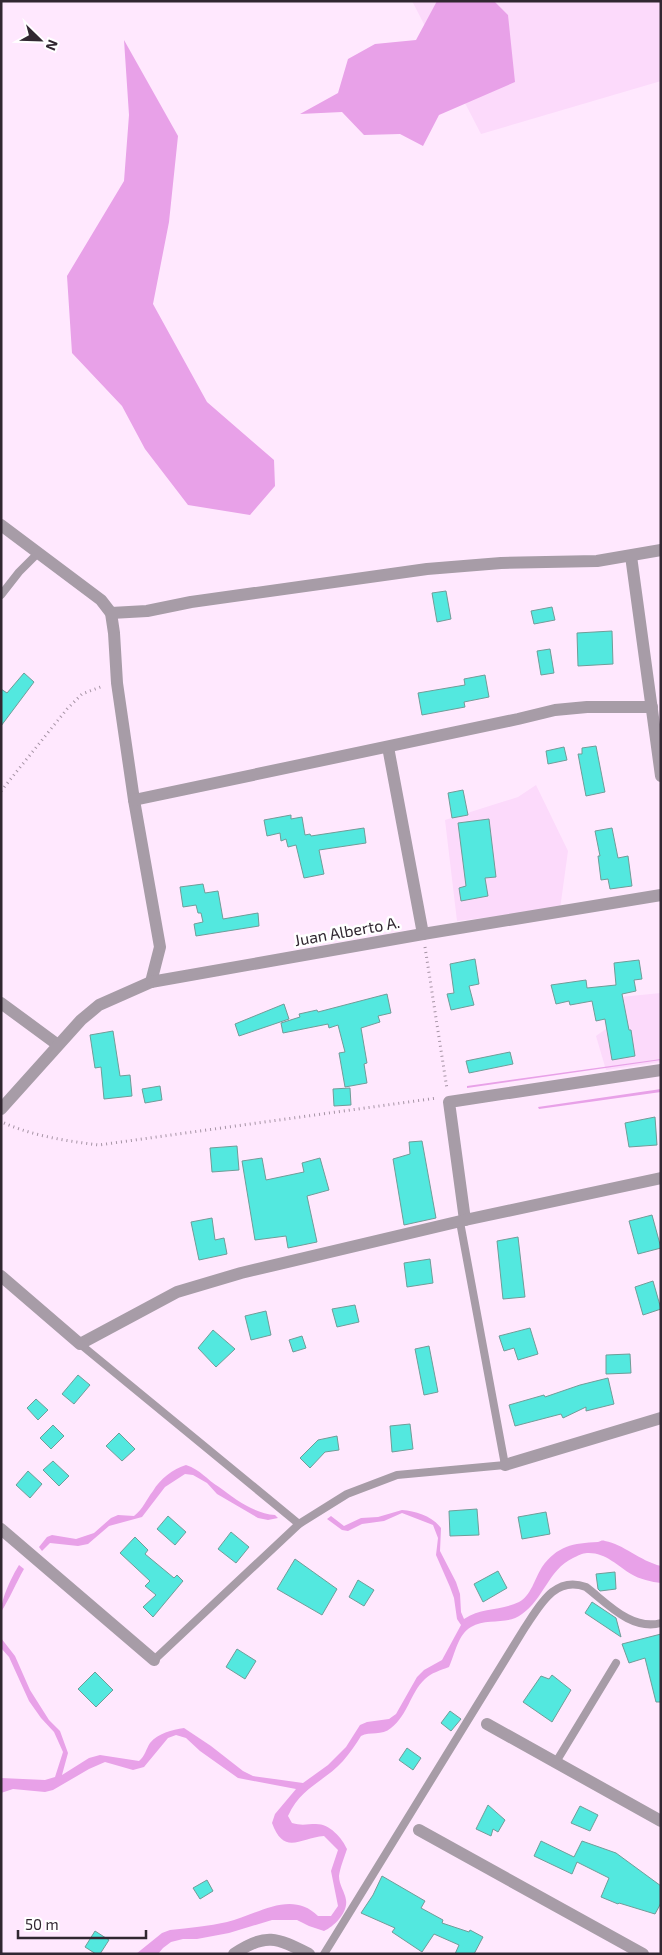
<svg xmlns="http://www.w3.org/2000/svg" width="662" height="1955" viewBox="0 0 662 1955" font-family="'Exo 2',sans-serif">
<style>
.built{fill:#fcdafb}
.water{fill:#e8a1e8}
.building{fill:#53e8df;stroke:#719c98}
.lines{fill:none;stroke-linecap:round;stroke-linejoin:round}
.path{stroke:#a593a4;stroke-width:3;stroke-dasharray:1 4;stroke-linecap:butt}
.lane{stroke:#a79ca7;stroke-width:8}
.street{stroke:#a79ca7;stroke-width:12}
.labels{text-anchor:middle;stroke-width:5;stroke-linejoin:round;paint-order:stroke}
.street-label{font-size:16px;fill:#312731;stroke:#fff}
</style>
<rect width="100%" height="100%" fill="#ffe8fe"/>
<g class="built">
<polygon points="412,1 661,1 661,81 481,134"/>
<polygon points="536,785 568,851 560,909 457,921 445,820 518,797"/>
<polygon points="661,993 661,1062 606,1070 596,1036 606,1029 600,999"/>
</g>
<g class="water">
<polygon points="437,1 494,1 508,15 515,82 439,115 423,146 400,134 364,135 342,112 300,114 338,93 348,59 375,44 416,40"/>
<polygon points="124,40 178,136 169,222 153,304 207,402 274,460 275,486 250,515 188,505 145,449 122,406 72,353 67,276 124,181 129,115"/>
<polygon points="661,1059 661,1060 467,1088 467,1086"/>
<polygon points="661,1089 661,1092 539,1109 538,1107"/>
<path d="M186,1465C201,1470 206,1479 219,1487C235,1499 255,1514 275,1515L278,1518L268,1520L258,1518L217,1494L207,1483L193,1475L185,1474L165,1487L142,1517L109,1526L88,1544L78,1546L50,1543L42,1551L39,1547L47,1537L52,1535L76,1539L94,1533L111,1518L118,1515L134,1516C143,1509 146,1500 153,1491C160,1479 173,1469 186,1465Z"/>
<path d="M402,1510C416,1511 432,1516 441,1528L440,1551L456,1582L460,1594L461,1612L464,1619C482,1607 501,1611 519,1602C531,1596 535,1578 542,1567C557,1546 573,1543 598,1542C601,1541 602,1540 605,1541C623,1544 640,1561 661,1566V1583C652,1582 639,1579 631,1574C618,1566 605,1552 587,1553C583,1553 577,1556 573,1558C548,1570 544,1599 522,1614C507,1626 487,1617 471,1627C458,1634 455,1654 449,1667C441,1670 431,1673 425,1679C410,1693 408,1715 391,1728C382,1736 370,1731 361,1736C356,1744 350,1753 343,1761C324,1782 301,1787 288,1816L292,1823C302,1826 307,1824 316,1824C330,1824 342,1838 347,1849C344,1858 340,1868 339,1876C339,1885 345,1892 346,1900C348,1912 335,1926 324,1931L309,1926L297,1920H272L229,1933L197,1939H183L171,1942L163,1948L158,1954H136L162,1933L170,1930C189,1928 209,1926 227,1922C257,1915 291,1889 318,1916H331L338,1906L331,1871L338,1850L324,1836C300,1838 284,1856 272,1823L275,1814L296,1789L238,1778L200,1751L186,1738L176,1735L168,1738L144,1767L133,1770L105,1762L89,1769L53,1790L45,1792L13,1789L1,1793V1778L45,1780L55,1777L63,1752L54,1732L41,1718L29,1701L9,1657L1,1648V1638L15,1656L30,1690L49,1720L60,1731L68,1753L62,1775L89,1758L100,1755L139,1761C145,1756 146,1749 150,1743C158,1733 172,1730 184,1728L211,1746L243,1771L253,1776L303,1783L328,1765L346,1747L360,1725L367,1722L389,1719L396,1714L417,1677L424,1670L442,1660L461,1625L457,1619L454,1598L450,1587L436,1555L438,1538L433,1525L402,1513L384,1521L362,1524L348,1531L342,1530L327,1519L331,1516L344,1526L361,1518L378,1517Z"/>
<path d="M19,1565L24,1569C16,1583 10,1598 1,1612C1,1599 12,1576 19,1565Z"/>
</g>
<g class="building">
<polygon points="446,591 451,619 437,622 432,593"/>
<polygon points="552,607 555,620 534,624 531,611"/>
<polygon points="612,631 613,664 578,666 577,633"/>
<polygon points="550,649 554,673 541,675 537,651"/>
<polygon points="24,673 34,682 1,726 1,689 7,693"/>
<polygon points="485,675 489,697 464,702 465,707 422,715 418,693 465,685 464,679"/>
<polygon points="596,746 605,792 586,796 578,754 582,754 582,748"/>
<polygon points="564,747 567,760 548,764 546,751"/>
<polygon points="463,790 468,815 452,818 448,793"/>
<polygon points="291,815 291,819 302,817 305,835 310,834 311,836 364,828 366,843 319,850 324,874 304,878 296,845 288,847 286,839 281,841 280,833 267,836 264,820"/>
<polygon points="489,819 496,877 485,878 488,896 461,901 459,888 466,886 458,823"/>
<polygon points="612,828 618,858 628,856 632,886 610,889 608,879 601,880 598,856 600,856 595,831"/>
<polygon points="203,884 205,893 218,891 223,919 258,913 259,926 196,936 194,924 203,922 201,913 198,913 196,905 183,907 180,887"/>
<polygon points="475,959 479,984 469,986 474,1005 451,1010 447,994 454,993 450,964"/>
<polygon points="639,960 642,979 634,980 636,991 622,994 629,1030 631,1030 635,1056 612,1060 605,1019 596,1021 592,1001 570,1005 569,1001 556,1004 551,985 586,980 587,988 616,985 614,963"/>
<polygon points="387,994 391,1013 378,1016 380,1022 361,1028 367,1063 364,1064 367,1083 345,1087 339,1053 345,1052 338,1025 329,1028 328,1024 283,1033 281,1023 300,1017 299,1014 317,1010 318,1012"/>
<polygon points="284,1004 289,1019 239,1036 235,1024"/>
<polygon points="113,1031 120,1076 130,1075 132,1096 104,1099 101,1067 95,1068 90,1035"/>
<polygon points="510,1052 513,1064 469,1073 466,1061"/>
<polygon points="160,1086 162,1100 145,1103 142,1089"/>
<polygon points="350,1088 351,1105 334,1106 333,1089"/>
<polygon points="655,1117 657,1145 629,1147 625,1123"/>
<polygon points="422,1141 436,1218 404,1225 393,1159 410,1154 409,1142"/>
<polygon points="237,1146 239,1170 212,1172 210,1148"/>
<polygon points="262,1158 266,1180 304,1172 302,1163 320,1158 329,1190 307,1196 317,1242 288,1248 286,1236 255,1240 242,1161"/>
<polygon points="652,1215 661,1248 638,1254 629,1221"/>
<polygon points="212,1218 215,1240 224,1238 227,1254 199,1260 191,1222"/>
<polygon points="518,1237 525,1297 503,1299 497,1241"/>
<polygon points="430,1259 433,1283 407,1287 404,1263"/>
<polygon points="653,1281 661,1309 643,1315 635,1287"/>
<polygon points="355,1305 359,1322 337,1327 332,1309"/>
<polygon points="266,1311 271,1335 251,1340 245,1316"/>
<polygon points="530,1328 538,1354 518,1360 514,1348 504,1351 499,1336"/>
<polygon points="213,1330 235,1349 216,1367 198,1348"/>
<polygon points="302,1336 306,1348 293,1352 289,1340"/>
<polygon points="429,1346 438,1392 424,1395 415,1349"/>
<polygon points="630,1354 631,1373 606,1374 606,1355"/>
<polygon points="78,1375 90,1385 74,1404 62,1394"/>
<polygon points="608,1378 614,1404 586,1411 586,1407 563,1418 561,1414 515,1426 509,1405 544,1395 545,1397 580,1385"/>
<polygon points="36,1399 48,1410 38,1420 27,1408"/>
<polygon points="410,1424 413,1449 392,1452 390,1426"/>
<polygon points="53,1425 64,1436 51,1449 40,1438"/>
<polygon points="119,1433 135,1449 122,1461 106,1446"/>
<polygon points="337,1436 339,1450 325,1452 310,1468 300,1458 318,1440"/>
<polygon points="53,1461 69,1476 59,1486 43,1470"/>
<polygon points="28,1471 42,1484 30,1498 16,1485"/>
<polygon points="477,1509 479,1535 450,1536 449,1511"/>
<polygon points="546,1512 550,1534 522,1539 518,1517"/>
<polygon points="168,1516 186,1532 175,1545 157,1529"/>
<polygon points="231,1532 249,1547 236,1563 218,1549"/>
<polygon points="135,1537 148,1550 145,1554 174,1578 177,1575 183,1581 153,1617 143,1607 156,1595 145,1586 150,1581 120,1553"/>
<polygon points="295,1559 337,1589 322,1615 277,1589"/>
<polygon points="498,1571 507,1588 483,1602 474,1584"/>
<polygon points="615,1572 616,1589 600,1591 598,1589 596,1574"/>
<polygon points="358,1580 374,1590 364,1606 349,1597"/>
<polygon points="592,1602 616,1618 621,1637 585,1613"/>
<polygon points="661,1634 661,1702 656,1702 645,1658 629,1663 622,1644"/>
<polygon points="237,1649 256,1661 245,1679 226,1667"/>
<polygon points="95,1672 113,1690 96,1707 78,1689"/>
<polygon points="552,1675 571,1690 552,1722 523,1702 541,1676 549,1679"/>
<polygon points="450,1711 461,1719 451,1731 441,1723"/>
<polygon points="407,1748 421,1758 413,1770 399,1760"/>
<polygon points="488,1805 505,1820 498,1832 493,1829 491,1836 476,1829"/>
<polygon points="580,1806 598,1815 590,1831 571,1823"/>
<polygon points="541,1841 574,1857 582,1841 616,1853 661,1886 661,1903 655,1914 619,1903 618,1904 601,1897 609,1878 577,1862 572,1874 534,1856"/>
<polygon points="382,1876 425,1901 421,1908 443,1920 442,1923 469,1932 470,1930 483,1937 474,1954 455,1954 459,1945 434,1934 422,1952 392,1932 395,1928 361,1913 373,1895"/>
<polygon points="207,1880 213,1891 200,1899 193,1888"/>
<polygon points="95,1931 109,1940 100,1954 96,1954 85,1947"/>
</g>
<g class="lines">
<g class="path">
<polyline points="1,791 67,709 82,694 103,686"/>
<polyline points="425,947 447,1089"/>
<path d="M4,1123C34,1136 66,1141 99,1145L437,1098"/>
</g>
<g class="lane">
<polyline points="1,595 19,572 38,553"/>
<polyline points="80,1344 299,1524"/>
<polyline points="154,1660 299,1524 347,1494 397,1475 505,1465 460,1222"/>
<polyline points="556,1762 616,1663"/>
<path d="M324,1954L524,1629C539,1607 554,1575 586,1587C607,1603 631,1631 661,1623"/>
</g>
<g class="street">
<polyline points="1,525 101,600 111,613 114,633 117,683 134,800 160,947 151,982"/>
<polyline points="631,556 661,776"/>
<polyline points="111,613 147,611 191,602 427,569 501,563 597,561 661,550"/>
<polyline points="388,747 423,934"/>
<polyline points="134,800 518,719 555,710 587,707 652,707"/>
<polyline points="1,1003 58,1045"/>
<polyline points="1,1109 81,1020 99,1005 151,982 423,934 661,895"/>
<polyline points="465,1220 449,1102 661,1070"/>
<polyline points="1,1276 80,1344 177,1292 241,1273 465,1220 661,1178"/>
<polyline points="505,1465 661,1418"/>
<polyline points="1,1529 154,1660"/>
<polyline points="487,1724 661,1821"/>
<polyline points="419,1830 643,1954"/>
<path d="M234,1954C266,1932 277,1938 309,1954"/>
</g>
</g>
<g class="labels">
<g class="street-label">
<text transform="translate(347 931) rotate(-10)" y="6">Juan Alberto A.</text>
</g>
</g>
<rect width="662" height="1955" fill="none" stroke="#312731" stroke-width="5"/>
<g transform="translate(40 40) rotate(113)" stroke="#ffffff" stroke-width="4" paint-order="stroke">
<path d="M0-4L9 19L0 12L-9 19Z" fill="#312731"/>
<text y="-8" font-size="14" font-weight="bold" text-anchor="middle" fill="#312731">N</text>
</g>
<path d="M18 1930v8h128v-8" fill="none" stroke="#312731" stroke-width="2.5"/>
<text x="25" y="1930" font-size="15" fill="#312731" stroke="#ffffff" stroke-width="4" paint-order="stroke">50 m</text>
</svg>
